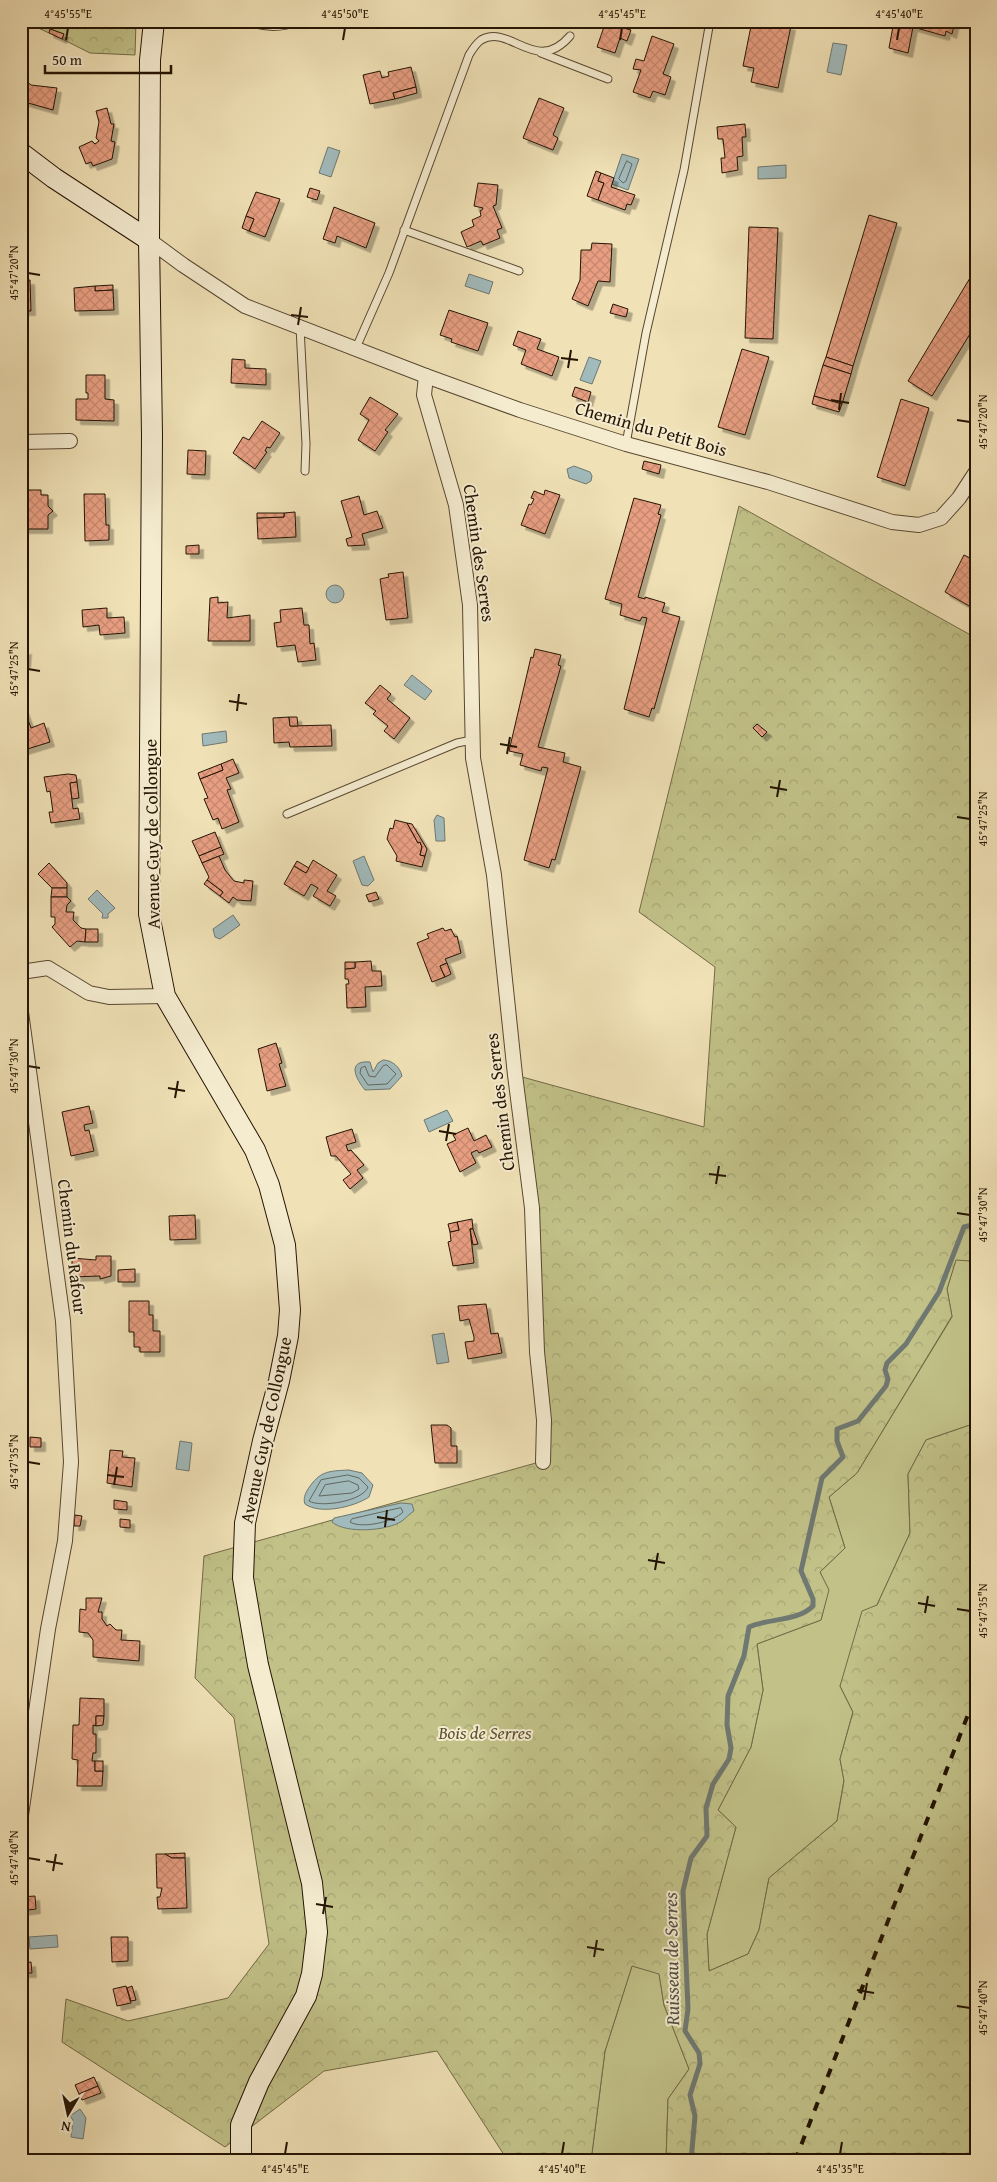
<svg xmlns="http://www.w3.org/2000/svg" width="997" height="2182" viewBox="0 0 997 2182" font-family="'Gentium Book Plus',serif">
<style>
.green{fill:#c1c188;stroke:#726a46}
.forest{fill:url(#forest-crowns);stroke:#726a46}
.water{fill:#a1babb;stroke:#6f7871}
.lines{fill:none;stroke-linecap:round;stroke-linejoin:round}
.shore{stroke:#62675f;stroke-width:1}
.stream{stroke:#6f7871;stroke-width:5}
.building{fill:url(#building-cross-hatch);stroke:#241403;filter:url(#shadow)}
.lane-casing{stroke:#574730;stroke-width:9}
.street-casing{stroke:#574730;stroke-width:16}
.secondary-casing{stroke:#241403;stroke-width:22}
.lane{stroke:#f5ecd0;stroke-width:7}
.street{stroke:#f5ecd0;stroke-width:14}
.secondary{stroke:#f5ecd0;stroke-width:20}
.rail{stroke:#241403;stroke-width:4;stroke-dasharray:9 9;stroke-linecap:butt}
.ticks{fill:none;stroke:#241403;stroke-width:2}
.labels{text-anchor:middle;stroke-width:4;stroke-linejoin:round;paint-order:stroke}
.street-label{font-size:18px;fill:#241403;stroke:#f5ecd0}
.park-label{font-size:18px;font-style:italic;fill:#5b5132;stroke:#f5ecd0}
.water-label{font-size:19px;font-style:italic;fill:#504e43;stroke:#f5ecd0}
.neatline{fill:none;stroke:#241403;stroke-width:2}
.ticks-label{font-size:12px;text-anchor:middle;fill:#241403}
</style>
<defs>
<pattern id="forest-crowns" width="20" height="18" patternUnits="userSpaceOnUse" patternTransform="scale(1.25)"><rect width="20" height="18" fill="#c1c188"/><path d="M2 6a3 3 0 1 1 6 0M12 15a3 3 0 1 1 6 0" fill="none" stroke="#a6a574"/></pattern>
<pattern id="building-cross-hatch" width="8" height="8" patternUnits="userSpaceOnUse" patternTransform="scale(1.25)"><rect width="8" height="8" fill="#e79e81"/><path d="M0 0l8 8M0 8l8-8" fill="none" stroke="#c6876e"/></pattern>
<filter id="shadow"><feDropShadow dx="4.5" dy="4.5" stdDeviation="0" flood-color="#0004"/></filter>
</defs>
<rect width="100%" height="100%" fill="#f0e1b6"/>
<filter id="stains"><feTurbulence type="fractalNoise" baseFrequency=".004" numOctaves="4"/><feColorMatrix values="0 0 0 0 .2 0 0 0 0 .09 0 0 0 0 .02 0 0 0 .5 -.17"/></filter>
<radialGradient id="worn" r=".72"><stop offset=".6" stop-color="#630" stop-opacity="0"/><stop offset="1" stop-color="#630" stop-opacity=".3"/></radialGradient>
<g class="green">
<polygon points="976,1253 976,1423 926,1440 908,1474 910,1533 840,1686 853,1712 840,1759 844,1780 837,1821 769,1878 759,1930 748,1954 709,1971 707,1934 736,1827 718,1810 751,1747 763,1690 757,1644 821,1620 828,1590 820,1572 845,1548 829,1497 857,1473 952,1317 947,1289 956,1259 971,1261"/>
<polygon points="632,1966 659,1973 664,2005 689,2069 668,2099 666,2161 591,2161 605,2051"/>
</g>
<g class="forest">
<polygon points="36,21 136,21 135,55 90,53 62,39 64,34 51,29 49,33 36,27"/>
<polygon points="739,506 976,638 976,1253 971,1261 956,1260 947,1289 952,1316 857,1473 829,1497 845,1548 820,1572 829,1590 821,1620 757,1644 763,1690 751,1747 718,1810 736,1827 707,1934 709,1971 748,1954 759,1930 769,1878 837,1821 844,1781 840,1759 853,1712 840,1686 862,1611 877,1605 910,1533 908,1474 926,1440 976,1423 976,2161 666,2161 668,2099 689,2069 664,2005 659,1974 632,1966 605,2051 591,2161 508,2161 437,2051 324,2071 225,2147 62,2042 66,1999 128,2021 228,1998 269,1944 234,1718 195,1678 204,1556 543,1461 544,1440 515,1075 704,1127 715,967 639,912"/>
</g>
<g class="water">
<polygon points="833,43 847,45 841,75 827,72"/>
<polygon points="328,147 340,151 331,177 319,173"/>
<polygon points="622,154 639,159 628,190 612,184"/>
<polygon points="786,165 786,178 758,179 758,167"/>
<polygon points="469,274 493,282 489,294 465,286"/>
<polygon points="589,357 601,361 592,384 580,380"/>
<polygon points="574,466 590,472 592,476 591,481 586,484 569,478 567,469"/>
<circle cx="335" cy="594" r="9"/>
<polygon points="412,675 432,691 425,700 404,685"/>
<polygon points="226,731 227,742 203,746 202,734"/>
<polygon points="437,815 444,818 445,841 436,841 434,820"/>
<polygon points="364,856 374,880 368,886 362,885 353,861"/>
<polygon points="97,890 115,908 108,914 108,918 102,918 103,914 88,899"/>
<polygon points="233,915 240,925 220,939 215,937 213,929"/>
<path d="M383,1060C392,1060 400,1067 402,1076L390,1089L365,1090C356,1079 346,1060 370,1062L373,1072L378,1063Z"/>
<polygon points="447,1110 453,1121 429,1132 424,1120"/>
<polygon points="444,1333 449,1362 437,1364 432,1335"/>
<polygon points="180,1441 192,1443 189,1471 176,1469"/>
<path d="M349,1470L362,1473L373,1485L369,1497C354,1507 320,1515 305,1504C303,1499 305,1494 308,1489C320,1471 328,1471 349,1470Z"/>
<path d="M401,1503L412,1504L414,1511C409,1514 406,1518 402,1521C387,1531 346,1534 332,1522L334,1518Z"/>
<polygon points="57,1935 58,1947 30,1949 29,1937"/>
<polygon points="80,2109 86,2118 83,2139 71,2137 73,2120 70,2116"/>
</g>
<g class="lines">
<g class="shore">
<polygon points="627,161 632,164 626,181 623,183 619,179"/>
<polygon points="387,1065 396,1074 387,1084 368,1085 360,1073 361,1068 365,1066 369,1076 375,1077 383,1066"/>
<path d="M348,1475L359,1478L368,1487C363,1501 321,1508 309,1501L321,1480Z"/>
<polygon points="349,1481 358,1485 359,1489 352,1493 319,1496 325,1485"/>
<path d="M401,1508L403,1512C394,1522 361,1529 350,1522L352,1519Z"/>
</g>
<path class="stream" d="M691,2161L695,2116L690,2095L700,2064L699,2053L685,2031L688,2009L683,1891L691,1858L707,1836L706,1808L713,1784L729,1759L731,1748L727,1725L728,1696L744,1656L749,1627C768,1618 797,1622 813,1606V1599L801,1571L822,1478L843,1457L837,1441V1429L858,1421L886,1386L888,1379L885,1370L887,1363L906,1344L939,1292L964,1227L976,1224"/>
</g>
<g class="building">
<polygon points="602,21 625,21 623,28 631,30 627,41 620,38 615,53 597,47 605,24"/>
<polygon points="752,21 785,21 785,25 791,26 778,88 751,82 754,68 743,66"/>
<polygon points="894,21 955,21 952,34 946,31 945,36 913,27 908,53 889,48"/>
<polygon points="50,29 64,34 62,39 49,33"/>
<polygon points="652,36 674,44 663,74 671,77 665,95 653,91 650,98 633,92 641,70 633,69 636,59 644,61"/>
<polygon points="411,67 416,87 393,93 395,99 370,104 363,75 380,71 382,78 389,76 388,72"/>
<polygon points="21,77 31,85 57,88 53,110 21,101"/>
<polygon points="416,87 417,93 395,99 393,93"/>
<polygon points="539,98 564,108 553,135 558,138 553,150 523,138"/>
<polygon points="107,108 111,124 114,124 111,141 115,142 112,159 93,166 91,162 86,164 79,147 92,141 95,144 99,141 96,138 99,122 96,111"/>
<polygon points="745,124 746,137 742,137 743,156 737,157 738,170 722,173 721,158 725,158 723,139 718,139 717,127"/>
<polygon points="596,171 601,173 598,181 604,183 598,200 587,196"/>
<polygon points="601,173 614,178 611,187 635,195 631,205 627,204 625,210 598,200 604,183 598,181"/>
<polygon points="478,183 498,185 496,205 493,206 502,228 497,230 500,238 483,245 481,241 467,247 461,232 474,226 472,220 481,216 480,211 482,210 483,208 474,206"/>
<polygon points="310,188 320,191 317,200 307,197"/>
<polygon points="256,192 280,199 265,237 249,231 254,219 246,216"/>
<polygon points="334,207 375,223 366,248 337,236 335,243 323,239"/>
<polygon points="869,215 897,223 853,366 826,357"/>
<polygon points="246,216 254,219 249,231 242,228"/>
<polygon points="749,227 778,228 773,339 745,338"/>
<polygon points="592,243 612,244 610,282 598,281 588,306 572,299 580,280 581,250 591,250"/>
<polygon points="976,268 976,324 932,396 908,381"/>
<polygon points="30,280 31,311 21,311 21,281"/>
<polygon points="113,285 113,290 95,291 95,286"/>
<polygon points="95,286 95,291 113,290 114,310 75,311 74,288"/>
<polygon points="613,304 628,309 626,317 610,313"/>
<polygon points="449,310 488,323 478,351 451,342 452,339 440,335"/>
<polygon points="518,331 541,339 537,349 559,357 552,376 521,364 526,350 513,345"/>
<polygon points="742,349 769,357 745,435 718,427"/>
<polygon points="826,357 853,366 851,374 823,365"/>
<polygon points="232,359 245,360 245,368 266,369 266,385 231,383"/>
<polygon points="823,365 851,374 842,404 814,396"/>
<polygon points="86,375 105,375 105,399 114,400 114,421 76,420 76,399 88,399 88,393 86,393"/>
<polygon points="575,387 591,392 588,402 572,396"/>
<polygon points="814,396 842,404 839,412 812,404"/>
<polygon points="370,397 398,414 385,430 388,432 375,451 358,440 369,420 360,414"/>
<polygon points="901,399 929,408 905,486 877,477"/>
<polygon points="262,421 280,433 270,448 267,447 265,451 267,452 255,469 233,453 243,437 249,440"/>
<polygon points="188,450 206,451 205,475 187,474"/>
<polygon points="644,461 661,465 659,474 642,469"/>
<polygon points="28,490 41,490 41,495 48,495 48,506 53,511 48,515 48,529 21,529 21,495 28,495"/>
<polygon points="545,490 560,495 545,534 521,525 529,504 531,505 534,499 531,498 534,491 544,495"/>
<polygon points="84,494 105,494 106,525 109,525 109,540 85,541"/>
<polygon points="359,496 364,515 377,511 383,528 362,534 365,545 348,546 346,539 352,537 341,501"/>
<polygon points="634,498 661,505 658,514 661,515 638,597 645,599 645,597 665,603 662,612 680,617 654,709 652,708 649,717 624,709 647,618 642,617 640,621 620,615 622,604 605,599"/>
<polygon points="295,512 296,537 258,539 257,518 284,517 284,513"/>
<polygon points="257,513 284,513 284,517 257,518"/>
<polygon points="199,545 199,554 186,554 186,546"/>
<polygon points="964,555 976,561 976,610 945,592"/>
<polygon points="403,572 408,618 386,620 380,579 389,577 388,574"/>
<polygon points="218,597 218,603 228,602 227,618 250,615 250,641 208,641 210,598"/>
<polygon points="107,608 107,618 124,617 125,633 100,635 99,625 83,627 82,610"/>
<polygon points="302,608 304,625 309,625 310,644 314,643 316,660 298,662 295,645 277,647 274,623 281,622 280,610"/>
<polygon points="535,649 561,655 558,665 561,666 538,747 565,753 563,762 581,767 555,860 552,859 549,868 524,860 548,768 542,767 541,771 520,765 523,754 509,751 531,657 533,658"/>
<polygon points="27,650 26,663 21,663 21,651"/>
<polygon points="380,685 391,694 387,699 410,718 394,739 384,731 388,726 373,714 376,711 365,703"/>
<polygon points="24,709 31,728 44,723 50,742 21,751 21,710"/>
<polygon points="289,717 290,726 331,725 332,746 290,747 289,742 274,743 273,718"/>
<polygon points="289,717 297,717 298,726 290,726"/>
<polygon points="757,724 767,732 762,737 753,728"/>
<polygon points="233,759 239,773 226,778 231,789 227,790 239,822 222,829 218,818 213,820 204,799 208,798 200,779 223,770 221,764"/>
<polygon points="221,764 223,770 200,779 198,773"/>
<polygon points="68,774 76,775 77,782 70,783 73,809 78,808 80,819 51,823 49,812 53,812 50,791 47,792 44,777"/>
<polygon points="77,782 79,798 72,799 70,783"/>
<polygon points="395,820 407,823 418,843 420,842 422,847 420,855 425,856 422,867 396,861 397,856 387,839 390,828 393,829"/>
<polygon points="407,823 412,824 427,849 425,856 420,855 422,847 420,842 418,843"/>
<polygon points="215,832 221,847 199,856 192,841"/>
<polygon points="221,847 224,854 202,863 199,856"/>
<polygon points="219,856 225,870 234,881 244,883 244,880 253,881 251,901 237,900 233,897 229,903 220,896 223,892 207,880 209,877 202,863"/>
<polygon points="313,860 337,875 327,891 336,896 330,906 313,896 318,888 311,884 304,896 284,884 294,866 306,873"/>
<polygon points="297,861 309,868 306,873 294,866"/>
<polygon points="49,863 67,883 67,888 52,888 38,874"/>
<polygon points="207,880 223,892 220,896 204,884"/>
<polygon points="52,888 67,888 67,897 51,897"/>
<polygon points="376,892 379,899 369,902 366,895"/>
<polygon points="51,897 67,897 71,901 67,905 66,912 74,912 73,920 81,928 86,929 85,942 77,941 70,947 52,927 55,924 55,917 51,917"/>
<polygon points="443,928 445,931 451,929 455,937 457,936 461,953 445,959 447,963 440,966 445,977 432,982 417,943 429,938 427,934"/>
<polygon points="86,929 98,929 98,942 85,942"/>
<polygon points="371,961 372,971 381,971 382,986 365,987 366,1007 347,1008 346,984 349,984 348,979 345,979 345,969 355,968 355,962"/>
<polygon points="345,962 355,962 355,968 345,969"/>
<polygon points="447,963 451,974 445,977 440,966"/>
<polygon points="276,1043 282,1063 279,1064 286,1086 267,1091 258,1049"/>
<polygon points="89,1106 93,1123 84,1125 85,1131 89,1130 94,1151 71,1156 62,1112"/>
<polygon points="468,1128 474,1141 486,1135 492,1147 479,1153 477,1150 471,1153 476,1163 460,1172 447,1144 456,1140 453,1135"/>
<polygon points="352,1129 356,1142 346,1145 348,1151 351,1150 364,1165 357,1170 363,1178 350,1189 343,1180 351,1174 336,1156 331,1156 326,1137"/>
<polygon points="195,1215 196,1239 170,1240 169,1216"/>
<polygon points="472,1219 473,1229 470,1229 474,1263 453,1266 448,1242 451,1241 450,1232 459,1230 457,1222"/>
<polygon points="457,1222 459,1230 450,1232 448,1224"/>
<polygon points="470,1229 473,1229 478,1244 473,1245"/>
<polygon points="96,1256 111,1256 111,1276 100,1279 100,1276 72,1277 72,1258 96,1260"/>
<polygon points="135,1269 135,1282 118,1282 118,1270"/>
<polygon points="129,1301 149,1301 149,1315 153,1315 153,1331 160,1331 160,1352 140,1352 140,1347 134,1347 134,1332 129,1332"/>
<polygon points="486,1304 491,1334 498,1333 502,1353 468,1359 465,1342 474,1341 474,1337 469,1319 460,1321 458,1306"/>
<polygon points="431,1425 447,1425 451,1428 451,1446 457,1446 457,1463 435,1463"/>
<polygon points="30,1437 41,1438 41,1447 30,1447"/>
<polygon points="110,1450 123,1451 122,1457 135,1458 132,1487 107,1483"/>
<polygon points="114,1500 127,1502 127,1510 114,1509"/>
<polygon points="75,1515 82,1516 80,1526 74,1526"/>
<polygon points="120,1519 130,1520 130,1528 120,1527"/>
<polygon points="86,1598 102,1598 98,1612 102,1612 102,1619 107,1626 110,1624 116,1630 122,1630 121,1640 140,1641 139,1661 93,1657 93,1640 88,1633 79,1632 80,1609 86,1610"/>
<polygon points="80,1698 104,1699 104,1716 96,1716 96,1726 93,1725 93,1734 96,1734 96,1753 93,1753 92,1761 95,1761 95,1771 103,1771 102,1786 77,1786 78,1760 72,1759 73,1725 79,1725"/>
<polygon points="96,1716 104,1716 103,1725 96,1726"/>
<rect x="95" y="1761" width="8" height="10"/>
<polygon points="185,1853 185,1858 172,1858 165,1854"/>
<polygon points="156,1854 165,1854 172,1858 185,1858 187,1908 158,1909 157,1897 160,1897 162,1888 157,1888"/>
<polygon points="35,1896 36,1909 21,1911 21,1897"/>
<polygon points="111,1937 128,1937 128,1961 112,1962"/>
<polygon points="31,1962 32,1973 24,1973 24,1963"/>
<polygon points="126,1986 131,2003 117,2006 113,1989"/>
<polygon points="132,1986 136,2000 131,2001 127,1988"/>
<polygon points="94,2077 98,2086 79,2094 75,2085"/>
<polygon points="98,2086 101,2093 82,2100 79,2094"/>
</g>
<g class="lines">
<defs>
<g id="lane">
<path d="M246,21C264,28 281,29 298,21"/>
<polyline points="541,53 608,79"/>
<polyline points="404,230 519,271"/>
<polyline points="300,327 306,444 305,471"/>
<path d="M356,348L389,273L469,55C472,50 477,43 481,40C510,23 536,76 570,36"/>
<polyline points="626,444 646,333 684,170 710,21"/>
<polyline points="287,814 457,743 472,740"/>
</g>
<g id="street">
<polyline points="149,240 183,265 245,306 426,376 520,410 626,444 768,482 892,522 919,525 941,518 959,498 976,472"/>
<polyline points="426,376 424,395 456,505 470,605 473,758 494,875 515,1075 532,1208 537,1352 544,1420 543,1462"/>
<polyline points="21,442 70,441"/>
<polyline points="21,972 48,968 89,993 109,997 165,996"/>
<polyline points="21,1012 63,1321 71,1462 65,1541 48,1629 21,1815"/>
</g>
<g id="secondary">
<polyline points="154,21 150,60 149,240 152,435 149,914 165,996 255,1150 269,1185 285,1245 290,1310 288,1336 279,1381 263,1441 245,1523 243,1578 258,1665 312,1883 317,1932 312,1974 306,1996 259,2082 241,2125 241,2161"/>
<polyline points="21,153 54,178 149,240"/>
</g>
</defs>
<use href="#lane" class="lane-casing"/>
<use href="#street" class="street-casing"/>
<use href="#secondary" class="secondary-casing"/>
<use href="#lane" class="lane"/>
<use href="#street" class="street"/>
<use href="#secondary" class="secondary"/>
<polyline class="rail" points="795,2161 976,1694"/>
</g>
<path class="ticks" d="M66,40L68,28M343,40L345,28M620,40L622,28M897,40L899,28M28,273L40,275M291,315L308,317M298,325L301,307M561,358L578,360M568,368L571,350M831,400L849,403M839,410L841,393M957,420L970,422M28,669L40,671M229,701L247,704M237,711L239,694M500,744L517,747M507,754L510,737M770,787L787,790M777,797L780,780M957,817L970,819M28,1066L40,1068M168,1088L185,1091M175,1098L178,1081M439,1131L456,1134M446,1141L449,1124M709,1174L726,1176M716,1184L719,1166M957,1213L970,1215M28,1462L40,1464M107,1475L124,1477M114,1485L117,1467M377,1517L395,1520M385,1527L387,1510M648,1560L665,1563M655,1570L658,1553M918,1603L935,1606M957,1609L970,1611M925,1613L928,1596M28,1858L40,1860M46,1861L63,1864M53,1871L56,1854M316,1904L333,1907M323,1914L326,1897M587,1947L604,1950M594,1957L597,1940M857,1990L874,1993M864,2000L867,1983M957,2006L970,2008M285,2154L287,2142M562,2154L564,2142M840,2154L842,2142"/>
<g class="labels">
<g class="street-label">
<text transform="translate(651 429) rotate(16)" y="6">Chemin du Petit Bois</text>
<text transform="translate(479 553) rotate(82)" y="6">Chemin des Serres</text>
<text transform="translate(152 834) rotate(-91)" y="6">Avenue Guy de Collongue</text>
<text transform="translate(500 1102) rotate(-97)" y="6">Chemin des Serres</text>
<text transform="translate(72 1247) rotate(83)" y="6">Chemin du Rafour</text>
<text transform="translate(266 1430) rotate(-78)" y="6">Avenue Guy de Collongue</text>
</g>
<g class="park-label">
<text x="485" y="1739">Bois de Serres</text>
</g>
<g class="water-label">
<text transform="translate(671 1959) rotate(-91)" y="7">Ruisseau de Serres</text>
</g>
</g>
<rect width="997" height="2182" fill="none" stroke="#f0e1b6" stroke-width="55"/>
<g transform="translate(68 2114) rotate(189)" stroke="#f5ecd0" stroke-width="4" paint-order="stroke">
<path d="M0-4L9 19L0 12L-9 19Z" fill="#241403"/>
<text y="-8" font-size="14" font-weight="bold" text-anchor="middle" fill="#241403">N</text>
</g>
<path d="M45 65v8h126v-8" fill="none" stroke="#241403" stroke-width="2.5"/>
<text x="52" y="65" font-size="15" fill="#241403" stroke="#f5ecd0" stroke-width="4" paint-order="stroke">50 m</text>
<rect x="28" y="28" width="942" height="2126" class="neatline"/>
<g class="ticks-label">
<text x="68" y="18">4°45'55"E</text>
<text x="345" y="18">4°45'50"E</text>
<text x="622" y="18">4°45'45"E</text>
<text x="899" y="18">4°45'40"E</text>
<text transform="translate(14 273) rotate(-90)" y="4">45°47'20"N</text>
<text transform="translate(983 422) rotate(-90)" y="4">45°47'20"N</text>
<text transform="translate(14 669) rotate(-90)" y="4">45°47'25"N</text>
<text transform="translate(983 819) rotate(-90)" y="4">45°47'25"N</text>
<text transform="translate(14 1066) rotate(-90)" y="4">45°47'30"N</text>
<text transform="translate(983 1215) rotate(-90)" y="4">45°47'30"N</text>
<text transform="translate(14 1462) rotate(-90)" y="4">45°47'35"N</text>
<text transform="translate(983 1611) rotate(-90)" y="4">45°47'35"N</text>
<text transform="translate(14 1858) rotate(-90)" y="4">45°47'40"N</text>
<text transform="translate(983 2008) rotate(-90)" y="4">45°47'40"N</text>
<text x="285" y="2173">4°45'45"E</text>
<text x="562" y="2173">4°45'40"E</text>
<text x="840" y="2173">4°45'35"E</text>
</g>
<rect width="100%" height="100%" filter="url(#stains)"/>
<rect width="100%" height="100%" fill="url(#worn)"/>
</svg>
